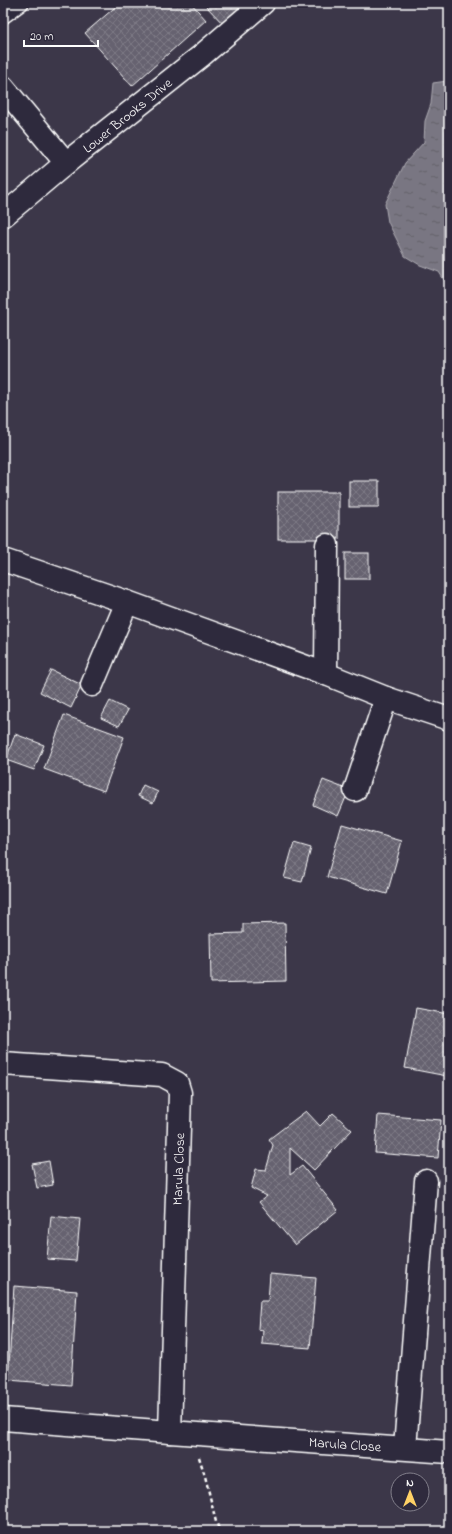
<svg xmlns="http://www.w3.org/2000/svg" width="452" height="1534" viewBox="0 0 452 1534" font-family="'Indie Flower',sans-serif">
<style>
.water{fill:url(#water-ripples);stroke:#afadb4}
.building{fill:url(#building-cross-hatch);stroke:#fff}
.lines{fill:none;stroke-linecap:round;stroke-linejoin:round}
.lane-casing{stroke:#fff;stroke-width:16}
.street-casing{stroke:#fff;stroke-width:25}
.path{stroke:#fff;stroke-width:2.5;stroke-dasharray:4 3;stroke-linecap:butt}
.lane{stroke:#2f2a3d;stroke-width:13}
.street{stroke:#2f2a3d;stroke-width:22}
.labels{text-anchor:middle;stroke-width:3;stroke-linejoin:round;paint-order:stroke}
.street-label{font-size:14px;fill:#fff;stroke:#2f2a3d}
</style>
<defs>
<pattern id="water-ripples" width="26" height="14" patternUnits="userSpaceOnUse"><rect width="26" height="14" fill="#797682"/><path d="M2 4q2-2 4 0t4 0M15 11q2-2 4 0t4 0" fill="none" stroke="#626167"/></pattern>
<pattern id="building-cross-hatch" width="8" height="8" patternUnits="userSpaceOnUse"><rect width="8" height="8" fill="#666270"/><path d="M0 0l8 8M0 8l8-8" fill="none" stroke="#7d7a85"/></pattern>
</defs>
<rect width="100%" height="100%" fill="#3c3749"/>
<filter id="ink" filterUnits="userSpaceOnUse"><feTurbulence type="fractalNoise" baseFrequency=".025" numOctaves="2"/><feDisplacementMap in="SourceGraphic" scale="8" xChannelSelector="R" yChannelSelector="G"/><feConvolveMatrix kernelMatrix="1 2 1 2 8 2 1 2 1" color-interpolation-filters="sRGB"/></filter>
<g filter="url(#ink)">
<polygon class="water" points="449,79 449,307 447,307 446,283 439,272 420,265 405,256 388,222 385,204 405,163 424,142 425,121 431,104 433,83 447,81"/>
<g class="building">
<polygon points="120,3 191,3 206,20 132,86 85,33"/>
<polygon points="209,3 239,3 244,8 225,26 206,6"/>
<rect x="349" y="481" width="30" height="26"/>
<rect x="278" y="492" width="61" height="47"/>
<rect x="345" y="553" width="24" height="26"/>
<polygon points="51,670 82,685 71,708 40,692"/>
<polygon points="110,701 128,710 119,726 101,718"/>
<polygon points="64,715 124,737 104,791 44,769"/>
<polygon points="15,734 44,745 34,770 6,760"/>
<polygon points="323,780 349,790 338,816 313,805"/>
<polygon points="143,785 158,792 153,803 138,796"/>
<polygon points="342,824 402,841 387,894 327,877"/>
<polygon points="294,843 311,848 302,882 284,878"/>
<polygon points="285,923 286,981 211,983 210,934 243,933 243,924"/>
<polygon points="416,1008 449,1014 449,1065 447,1076 405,1068"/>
<polygon points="306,1111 320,1126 333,1113 352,1130 314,1170 290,1148 290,1175 302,1166 338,1210 295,1245 259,1202 267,1196 251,1188 256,1169 266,1170 273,1145 269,1139"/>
<polygon points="378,1115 441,1120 438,1158 375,1153"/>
<polygon points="49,1161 53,1185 37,1188 32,1164"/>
<polygon points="51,1216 80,1219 76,1261 47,1259"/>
<polygon points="270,1274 316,1278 310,1348 262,1344 263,1330 258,1329 260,1301 268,1301"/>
<polygon points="14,1286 77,1291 71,1385 8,1380"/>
</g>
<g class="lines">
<defs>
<polyline id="lane" points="3,17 22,3"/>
<g id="street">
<polyline points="3,87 66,163 201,56 263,3"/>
<polyline points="3,216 66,163"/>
<polyline points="3,560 127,602 326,674 386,698 449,719"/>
<polyline points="326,674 327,545"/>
<polyline points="92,685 127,602"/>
<polyline points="355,790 386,698"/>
<polyline points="3,1064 162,1075 177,1083 180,1093 170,1432 3,1419"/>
<polyline points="170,1432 449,1452"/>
<polyline points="405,1448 426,1181"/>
</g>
</defs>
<use href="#lane" class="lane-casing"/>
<use href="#street" class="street-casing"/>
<polyline class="path" points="199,1457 205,1476 216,1522 220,1531"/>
<use href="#lane" class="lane"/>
<use href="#street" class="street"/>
</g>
</g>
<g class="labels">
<g class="street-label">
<text transform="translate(127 115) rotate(-39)" y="5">Lower Brooks Drive</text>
<text transform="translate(178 1169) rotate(-88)" y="5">Marula Close</text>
<text transform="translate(345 1444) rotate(4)" y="5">Marula Close</text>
</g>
</g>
<rect width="452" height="1534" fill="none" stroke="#2f2a3d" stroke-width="16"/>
<rect x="8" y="8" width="436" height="1518" fill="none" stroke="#fff" stroke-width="1.5" filter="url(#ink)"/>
<g transform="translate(410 1492)"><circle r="19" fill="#2f2a3d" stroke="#827f8b"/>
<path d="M0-3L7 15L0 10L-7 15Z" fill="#ffd166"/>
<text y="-6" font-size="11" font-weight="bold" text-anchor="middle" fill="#ffffff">N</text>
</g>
<path d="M24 40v6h74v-6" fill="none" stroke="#ffffff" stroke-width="2"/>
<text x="30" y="40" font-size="12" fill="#ffffff" stroke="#2f2a3d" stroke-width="3" paint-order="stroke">20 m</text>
</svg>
